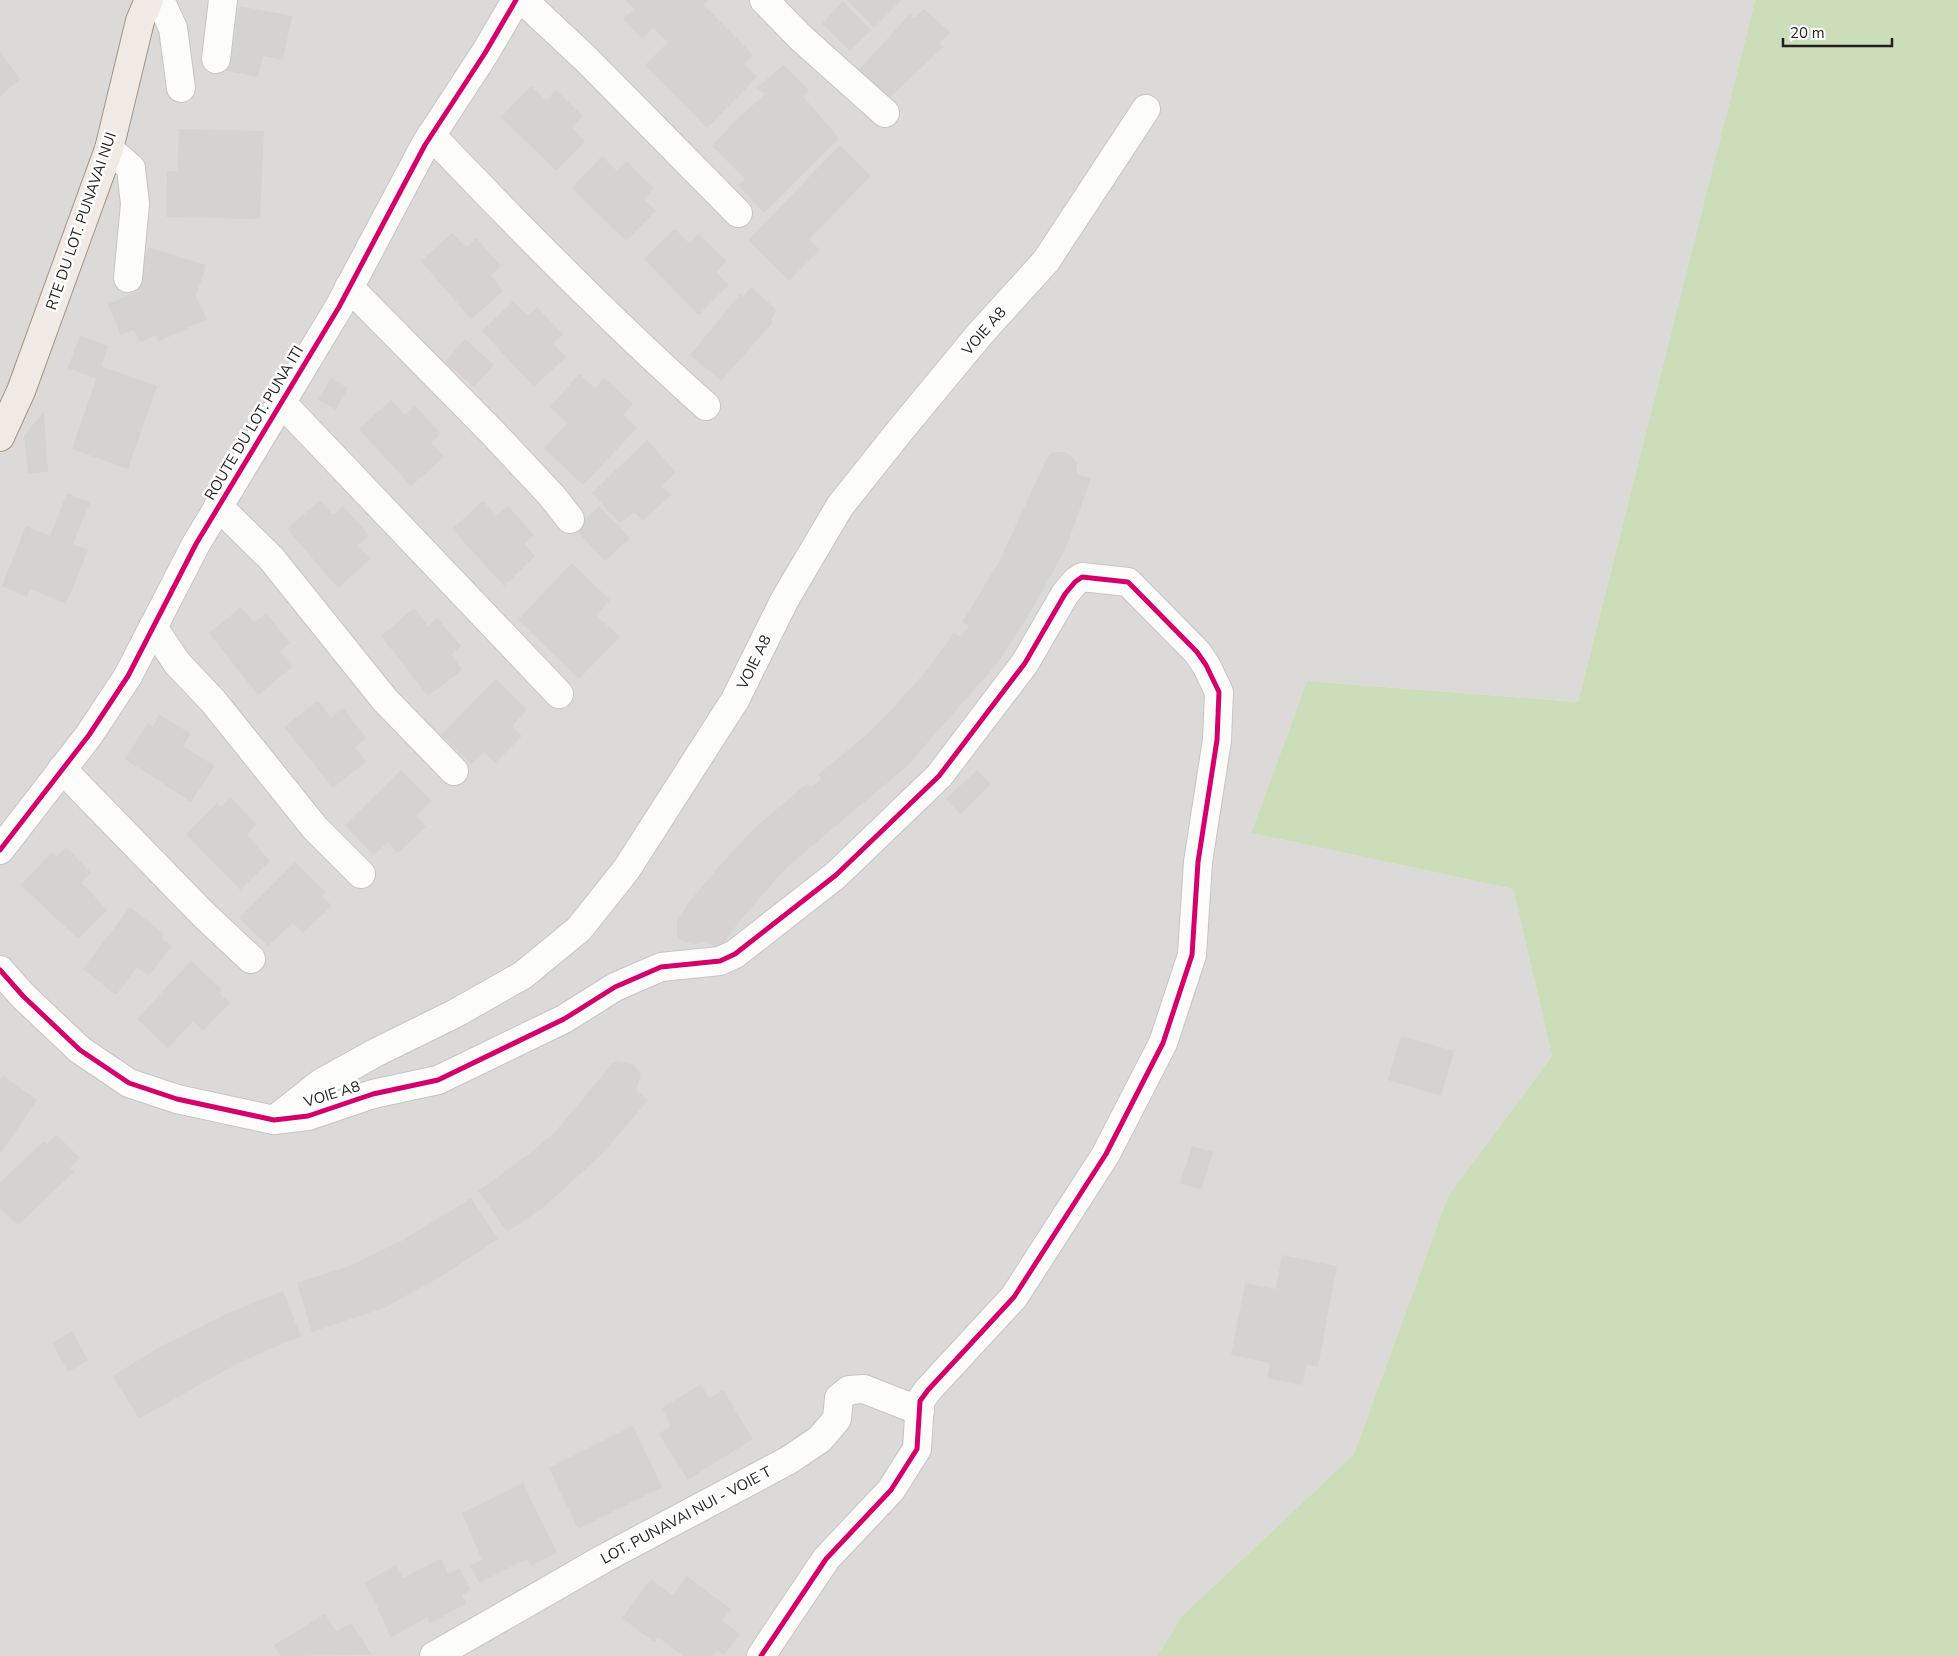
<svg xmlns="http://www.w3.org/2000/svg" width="1958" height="1656" viewBox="0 0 1958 1656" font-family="'Nunito Sans',sans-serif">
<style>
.residential{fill:#dcdad9}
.forest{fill:#ccddba}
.building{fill:#d5d2d0}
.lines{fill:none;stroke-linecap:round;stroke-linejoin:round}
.minor-casing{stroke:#c6c5c3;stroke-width:30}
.major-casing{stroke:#a39483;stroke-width:30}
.minor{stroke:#fcfcfb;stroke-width:28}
.major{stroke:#f1eae4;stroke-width:28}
.cycleway-casing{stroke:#fff;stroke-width:8}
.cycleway{stroke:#d6006c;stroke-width:5}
.labels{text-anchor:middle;stroke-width:5;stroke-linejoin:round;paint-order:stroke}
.street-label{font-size:15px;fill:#1f1f1f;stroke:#fff}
</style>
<rect width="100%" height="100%" fill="#edeae7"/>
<polygon class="residential" points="0,0 1755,0 1578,702 1307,681 1251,833 1513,889 1552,1056 1448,1196 1354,1454 1182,1616 1157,1656 0,1656"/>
<polygon class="forest" points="1755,0 1958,0 1958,1656 1157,1656 1182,1616 1354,1454 1448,1196 1552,1056 1513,889 1251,833 1307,681 1578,702"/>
<g class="building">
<polygon points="626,0 709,0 704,5 753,55 744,64 757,77 707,128 645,65 668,42 653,28 642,39 623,19 634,9"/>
<polygon points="847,0 902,0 874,28"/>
<polygon points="843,1 871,30 850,51 822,24"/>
<polygon points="240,6 292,16 283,60 263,56 258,77 227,71"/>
<polygon points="924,9 950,32 940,43 943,47 886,101 857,72 910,14 914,18"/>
<polygon points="0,51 20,79 0,96"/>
<polygon points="784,65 809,90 803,96 839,138 764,213 738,185 745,179 712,146 736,120 765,94 756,88"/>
<polygon points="531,86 546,100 556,90 583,116 572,127 585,141 556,171 501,117"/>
<polygon points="179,129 264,131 260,219 166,217 167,171 177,171"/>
<polygon points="840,145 871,176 809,239 820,250 789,281 748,240"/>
<polygon points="602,156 617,171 626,161 654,188 644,199 656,211 626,241 572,188"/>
<polygon points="675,229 690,244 698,234 727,261 716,272 729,285 699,315 644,259"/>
<polygon points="452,233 466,247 476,238 501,266 491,275 503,291 471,319 421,261"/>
<polygon points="148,247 206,265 196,296 207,319 158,342 156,335 140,342 134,330 121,335 108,304 138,291 136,285"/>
<polygon points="751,287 777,310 771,320 773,322 721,381 690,355 740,294 743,297"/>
<polygon points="513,301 528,316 537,307 563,334 553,343 566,357 534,387 482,331"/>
<polygon points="80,335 108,346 101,366 157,386 128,469 72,449 96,379 68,368"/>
<polygon points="465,339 494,365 474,387 445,362"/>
<polygon points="579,374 595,388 604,378 633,404 623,415 637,428 583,485 544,448 568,423 550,407"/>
<polygon points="331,378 348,388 336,410 318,400"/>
<polygon points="391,400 405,415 415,406 441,434 431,443 444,457 411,486 359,429"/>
<polygon points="44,411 48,472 28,473 24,436"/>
<polygon points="647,440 676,472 662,486 671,495 643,521 634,512 620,523 592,493"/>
<polygon points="1053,452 1064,452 1070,455 1077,463 1077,474 1091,479 1065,550 1028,616 996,665 906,767 787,867 738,923 719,949 705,941 694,945 680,939 677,935 677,922 689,902 722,863 754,829 807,783 811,787 821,779 819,774 865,736 893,708 928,669 954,632 960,637 969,627 962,622 999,562 1047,458"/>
<polygon points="67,493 90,503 73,544 88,550 66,604 30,589 27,597 2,586 26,526 50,536"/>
<polygon points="320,500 333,515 343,506 369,535 358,545 370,559 338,588 287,529"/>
<polygon points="483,501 497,515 508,506 534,535 524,544 535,556 504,586 452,529"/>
<polygon points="599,506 630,538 605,561 575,529"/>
<polygon points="572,563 610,600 596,615 620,637 579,679 518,620"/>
<polygon points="241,607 254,622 266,613 290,643 280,651 292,667 258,695 209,633"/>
<polygon points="414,608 428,626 437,618 461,646 451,654 462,670 428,696 381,636"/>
<polygon points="496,679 527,710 512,726 522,736 495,763 484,752 471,764 441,735"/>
<polygon points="318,701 331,718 343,708 366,738 355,747 366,762 333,788 284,727"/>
<polygon points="159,714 191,734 183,746 215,766 191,802 125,759 148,723 153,727"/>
<polygon points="401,770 431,801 416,816 426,827 398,853 388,842 374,855 345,825"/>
<polygon points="977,770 991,784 960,814 946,799"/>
<polygon points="230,797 256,824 247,835 270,861 240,890 186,834 217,803 221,807"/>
<polygon points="66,847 91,873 81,882 107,910 78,939 21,885 52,852 56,857"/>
<polygon points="295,862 325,892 322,896 332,906 303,933 293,923 268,946 239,918"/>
<polygon points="130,907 164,934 161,938 172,946 149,976 137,967 116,995 83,969"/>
<polygon points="191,961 222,990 219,993 230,1003 203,1031 193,1021 168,1048 137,1019"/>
<polygon points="1401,1036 1454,1051 1441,1096 1388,1080"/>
<polygon points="618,1061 634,1065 641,1075 636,1090 648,1100 601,1155 544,1207 507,1232 478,1191 525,1157 554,1133 613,1063"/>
<polygon points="3,1075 37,1100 0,1154 0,1079"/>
<polygon points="57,1135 80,1158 70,1168 74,1172 18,1225 0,1208 0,1183 44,1141 47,1144"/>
<polygon points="1192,1146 1213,1152 1201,1190 1180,1183"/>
<polygon points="471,1198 498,1239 445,1274 384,1308 312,1332 297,1283 352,1265 403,1240"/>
<polygon points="1282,1255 1337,1266 1318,1367 1306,1365 1303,1385 1267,1378 1270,1363 1231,1355 1245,1283 1276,1289"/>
<polygon points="283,1291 301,1336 240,1362 139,1419 113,1376 159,1347 224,1315"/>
<polygon points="72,1331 88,1360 68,1372 52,1343"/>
<polygon points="701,1384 709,1398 723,1390 753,1439 688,1480 659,1434 671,1426 662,1408"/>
<polygon points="633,1426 662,1487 578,1529 549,1468"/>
<polygon points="523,1483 557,1553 531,1566 527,1559 479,1583 470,1565 482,1560 462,1513"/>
<polygon points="441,1559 448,1574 460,1568 471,1590 462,1595 466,1604 430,1623 427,1617 391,1638 373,1598 364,1583 396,1565 403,1578"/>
<polygon points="687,1576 731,1609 722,1621 740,1634 724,1655 717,1650 712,1656 683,1656 658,1637 654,1642 622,1618 651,1579 673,1596"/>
<polygon points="325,1614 336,1631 351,1623 372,1655 281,1656 274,1645"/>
</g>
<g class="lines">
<defs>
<g id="minor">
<polyline points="160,0 173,28 181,88"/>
<polyline points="523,0 587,60 738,213"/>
<polyline points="764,0 801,38 885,113"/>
<polyline points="216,59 223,0"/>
<path d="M431,135C520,228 610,320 706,406"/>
<polyline points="109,149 131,168 135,204 128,278"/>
<polyline points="349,287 493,433 552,496 570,519"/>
<polyline points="282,403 559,694"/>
<polyline points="218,506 271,558 385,700 454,771"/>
<polyline points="153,627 177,663 213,701 315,828 361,874"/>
<polyline points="62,769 203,914 251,959"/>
<polyline points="0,850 89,735 128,676 196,544 339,307 425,145 485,53 516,0"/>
<polyline points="0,970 23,996 80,1050 129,1083 177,1099 274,1120 308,1116 373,1094 438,1080 564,1019 615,987 661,967 720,961 735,954 836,875 939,776 1025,663 1065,594 1075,582 1082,577 1128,582 1197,652 1206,665 1219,692 1217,740 1198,862 1192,955 1163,1043 1106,1154 1014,1297 928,1390 920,1401 917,1449 891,1490 826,1559 761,1656"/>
<polyline points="274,1120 321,1083 375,1053 456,1013 523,975 579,929 626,870 735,700 784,601 840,506 898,433 979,335 1046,261 1146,109"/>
<polyline points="434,1656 603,1559 789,1460 820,1439 837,1419 839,1398 849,1390 864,1389 920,1411"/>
</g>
<polyline id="major" points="0,437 21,391 109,149 140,21 149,0"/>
</defs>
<use href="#minor" class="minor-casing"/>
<use href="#major" class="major-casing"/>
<use href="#minor" class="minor"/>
<use href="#major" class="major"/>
<defs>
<g id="cycleway">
<polyline points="0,850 89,735 128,676 196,544 339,307 425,145 485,53 516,0"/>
<polyline points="0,970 23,996 80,1050 129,1083 177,1099 274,1120 308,1116 373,1094 438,1080 564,1019 615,987 661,967 720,961 735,954 836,875 939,776 1025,663 1065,594 1075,582 1082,577 1128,582 1197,652 1206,665 1219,692 1217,740 1198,862 1192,955 1163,1043 1106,1154 1014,1297 928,1390 920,1401 917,1449 891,1490 826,1559 761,1656"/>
</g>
</defs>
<use href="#cycleway" class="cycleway-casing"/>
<use href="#cycleway" class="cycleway"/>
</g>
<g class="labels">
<g class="street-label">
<text transform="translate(81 221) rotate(-71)" y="5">RTE DU LOT. PUNAVAI NUI</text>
<text transform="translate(984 331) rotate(-49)" y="5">VOIE A8</text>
<text transform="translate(254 423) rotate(-59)" y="5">ROUTE DU LOT. PUNA ITI</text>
<text transform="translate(754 662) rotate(-64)" y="5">VOIE A8</text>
<text transform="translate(332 1094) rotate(-17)" y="5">VOIE A8</text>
<text transform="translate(686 1515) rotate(-28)" y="5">LOT. PUNAVAI NUI - VOIE T</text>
</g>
</g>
<path d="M1783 38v8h109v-8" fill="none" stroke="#1f1f1f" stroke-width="2.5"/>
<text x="1790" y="38" font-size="15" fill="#1f1f1f" stroke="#ffffff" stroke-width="4" paint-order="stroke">20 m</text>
</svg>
